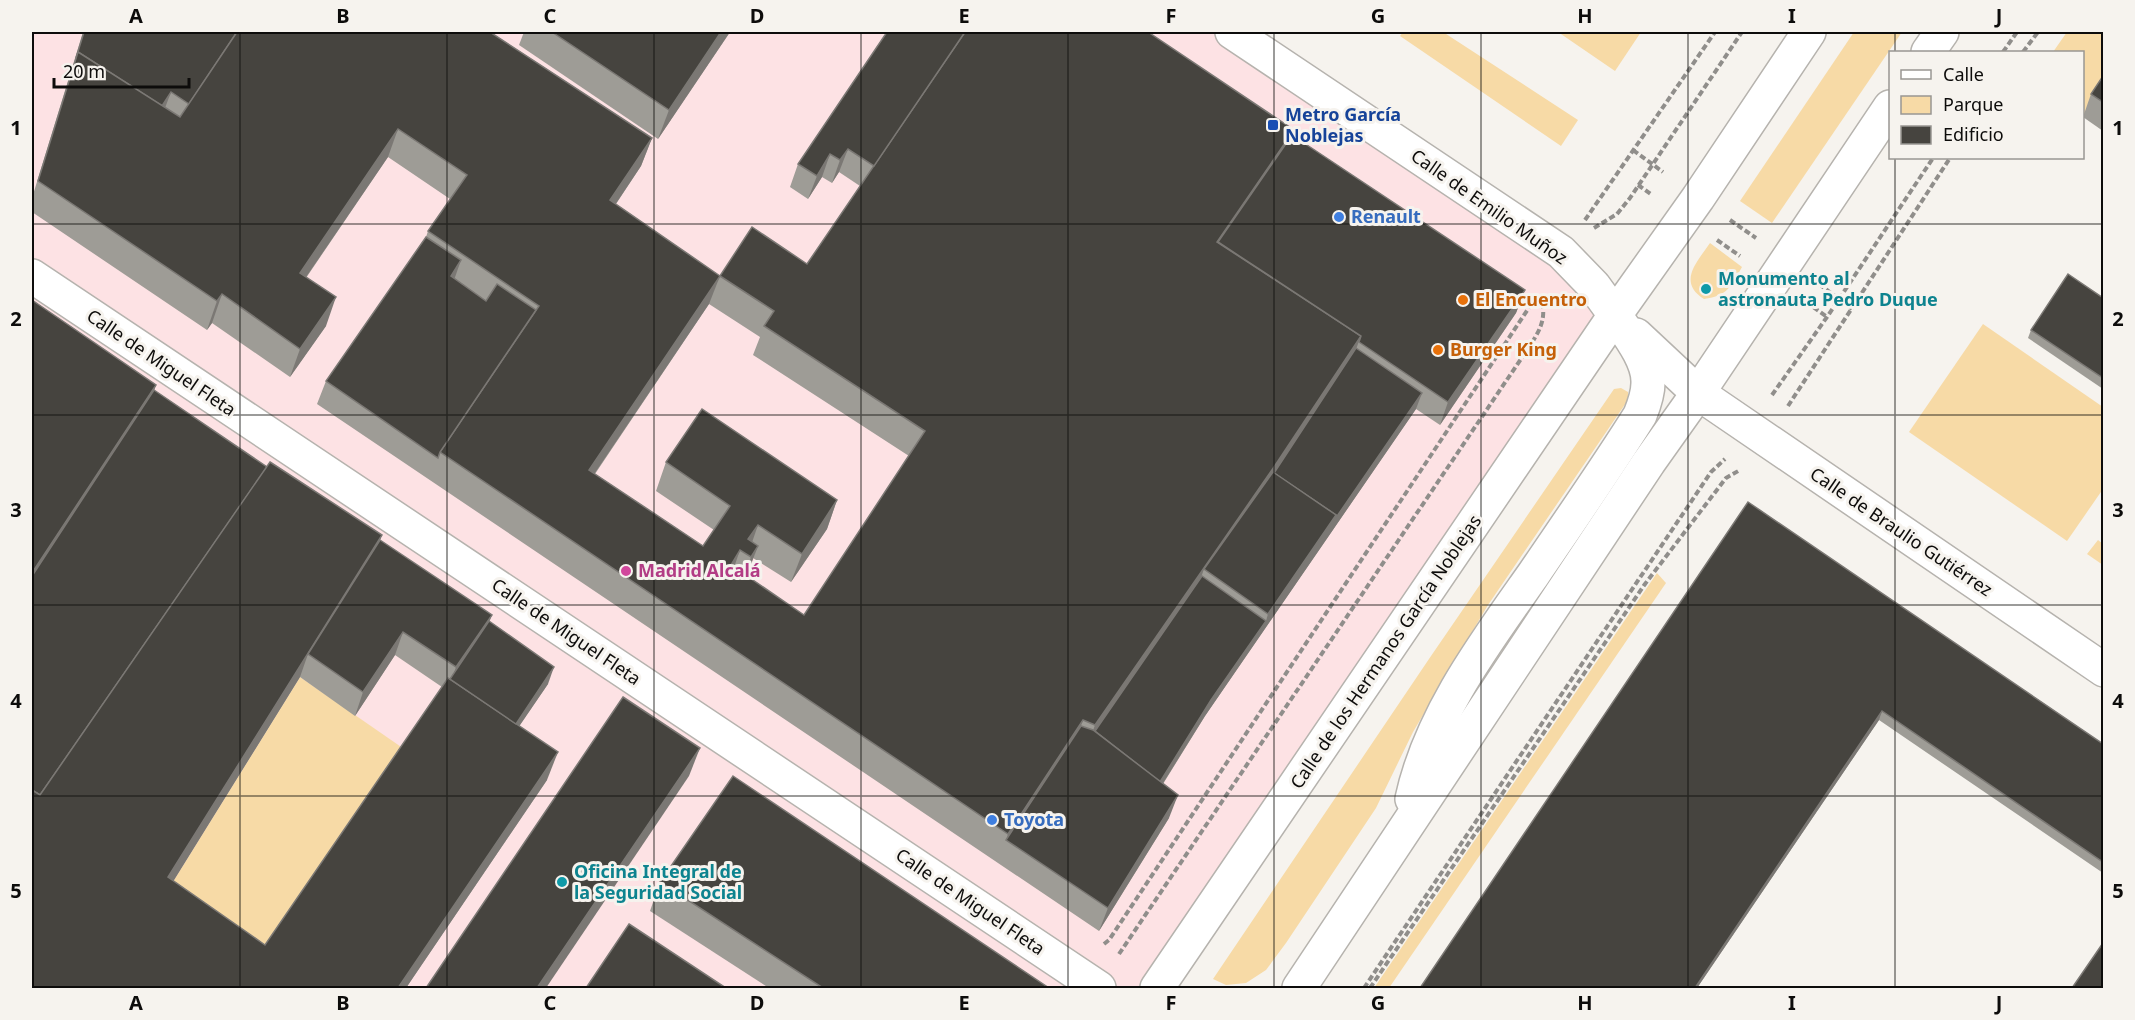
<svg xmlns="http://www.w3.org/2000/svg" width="2135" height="1020" viewBox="0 0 2135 1020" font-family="'Noto Sans',sans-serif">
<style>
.commercial{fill:#fde2e4}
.green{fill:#f7daa6}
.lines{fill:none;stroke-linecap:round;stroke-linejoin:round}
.minor-casing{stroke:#b6b3ae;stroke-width:36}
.major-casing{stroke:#b6b3ae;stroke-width:36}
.path{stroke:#908e8b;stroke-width:4;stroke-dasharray:6 3;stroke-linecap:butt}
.minor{stroke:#fff;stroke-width:33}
.major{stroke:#fff;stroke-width:33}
.wall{fill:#9e9c96;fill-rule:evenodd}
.shaded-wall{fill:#7b7874}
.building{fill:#46443f;stroke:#7b7874;stroke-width:1.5;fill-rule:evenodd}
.grid{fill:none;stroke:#0d0c0b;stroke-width:1.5;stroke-opacity:0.55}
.transit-dot{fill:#1a4fb4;stroke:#f6f3ee;stroke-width:2}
.shop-dot{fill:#3f7fe0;stroke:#f6f3ee;stroke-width:2}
.culture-dot{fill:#0f9aa8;stroke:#f6f3ee;stroke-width:2}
.food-dot{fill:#e8710a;stroke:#f6f3ee;stroke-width:2}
.hotel-dot{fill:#d1479c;stroke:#f6f3ee;stroke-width:2}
.labels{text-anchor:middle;stroke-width:6;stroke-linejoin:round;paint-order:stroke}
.transit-label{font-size:18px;font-weight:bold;fill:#164399;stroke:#f6f3ee;text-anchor:start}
.street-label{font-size:18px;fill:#0d0c0b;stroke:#f6f3ee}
.shop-label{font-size:18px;font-weight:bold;fill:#366cbe;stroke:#f6f3ee;text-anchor:start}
.culture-label{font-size:18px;font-weight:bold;fill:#0d838f;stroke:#f6f3ee;text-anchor:start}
.food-label{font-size:18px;font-weight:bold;fill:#c56008;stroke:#f6f3ee;text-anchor:start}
.hotel-label{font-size:18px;font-weight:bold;fill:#b23c85;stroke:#f6f3ee;text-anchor:start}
.neatline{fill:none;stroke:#0d0c0b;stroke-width:2}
.grid-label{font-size:20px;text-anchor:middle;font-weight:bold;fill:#0d0c0b}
</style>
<rect width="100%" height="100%" fill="#f6f3ee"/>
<polygon class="commercial" points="32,32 1232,32 1561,252 1615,315 1157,988 32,988"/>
<g class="green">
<polygon points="1403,32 1443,32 1578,120 1561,146 1400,36"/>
<polygon points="1558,32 1641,32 1615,71"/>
<polygon points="1854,32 1902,32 1772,223 1740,201"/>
<polygon points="2067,32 2103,32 2103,87 2083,118 2082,52 2053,52"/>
<path d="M1710,243L1742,267C1731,286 1728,296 1704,299C1677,282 1697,262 1710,243Z"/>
<polygon points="1983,324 2103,407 2103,489 2067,541 1909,432"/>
<polygon points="1621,388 1628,392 1628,400 1488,605 1413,732 1376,808 1286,943 1266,970 1246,983 1226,985 1213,979 1431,656 1614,389"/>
<polygon points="2098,540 2103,544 2103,565 2087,554"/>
<polygon points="1657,573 1666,583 1389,988 1374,988"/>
<polygon points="300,677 407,751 255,974 158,906"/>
</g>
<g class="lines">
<defs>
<g id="minor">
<polyline points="1232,32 1561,252 1594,286 1615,315"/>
<polyline points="32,276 1099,988"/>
<polyline points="1698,393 2104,670"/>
</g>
<g id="major">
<polyline points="1928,52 1942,32"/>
<polyline points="1636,335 1698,393"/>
<path d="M1412,799C1430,716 1485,643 1533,575C1569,522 1606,469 1640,415C1644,405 1648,394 1648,383C1649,360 1627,333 1615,315"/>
<polyline points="1157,988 1615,315 1698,198 1809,32"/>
<polyline points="1299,988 1649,462 1698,393 1890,107"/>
</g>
</defs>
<use href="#minor" class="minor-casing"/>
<use href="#major" class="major-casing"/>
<g class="path">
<polyline points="2003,52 2017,32"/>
<polyline points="2023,52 2038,32"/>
<polyline points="1633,150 1663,172"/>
<polyline points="1638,185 1652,195"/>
<polyline points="1585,220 1715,32"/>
<polyline points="1730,220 1756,238"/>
<polyline points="1594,228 1617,214 1630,198 1742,32"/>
<polyline points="1717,240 1740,256"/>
<polyline points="1819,284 1852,309"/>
<polyline points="1806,302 1827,317"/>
<polyline points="1772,395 1827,317 1933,158"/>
<polyline points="1788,406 1950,158"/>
<polyline points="1104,944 1109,940 1532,303 1532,294"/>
<path d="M1119,954L1525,353C1536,336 1547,323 1542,302L1547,295"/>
<polyline points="1364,988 1711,472 1725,459"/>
<polyline points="1370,988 1645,584 1726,478 1740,470"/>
</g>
<use href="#minor" class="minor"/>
<use href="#major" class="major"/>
</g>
<g class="wall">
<path d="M83,32H490L652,138L641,166L616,204L720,276L807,264L860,186L839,172L832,183L822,177L808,199L790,187L798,164L887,32L1292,135L1525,290L1516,313L1440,425L1416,409L1205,716L1163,784L1169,818L1099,931L317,404L326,381L426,237L428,231L450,199L388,157L306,278L326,326L290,377L212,323L207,330L32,212V198ZM709,304L760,337L753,355L909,456L804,615L746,576L753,558L791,582L827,529L837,500L666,462L656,491L714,530L703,546L595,474Z"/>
<polygon points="524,32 730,32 658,139 519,45"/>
<polygon points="2103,76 2103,131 2083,117 2091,94"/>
<polygon points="2103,298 2103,389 2028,338 2031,330"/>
<path d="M32,300L156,385L154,390L267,467L382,535L380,540L489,621L548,684L519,726L547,780L406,988H32ZM395,655L442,687L265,945L173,881L300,677L355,716Z"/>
<polygon points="1748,502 2103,744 2103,873 1879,720 1697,988 1420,988"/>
<polygon points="660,882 1049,988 769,988 650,911"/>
</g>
<g class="shaded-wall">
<polygon points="721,32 730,32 658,139 669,110"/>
<polygon points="171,92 162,116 159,111"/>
<polygon points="398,129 388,157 289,302 300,273"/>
<polygon points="1294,130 1284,158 1220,250 1217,242"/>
<polygon points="652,138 641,166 599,229 610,200"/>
<polygon points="848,149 839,172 832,183 840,160"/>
<polygon points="830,154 822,177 808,199 817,176"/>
<polygon points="461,260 453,283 451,276"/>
<polygon points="720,276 709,304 578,498 589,470"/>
<polygon points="1525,290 1516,313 1440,425 1448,402"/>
<polygon points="222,294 212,323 207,330 217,301"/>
<polygon points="336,297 326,326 290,377 300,349"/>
<polygon points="1361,336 1350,365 1274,481 1204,569 1196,592 1085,753 1095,725"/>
<polygon points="156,385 146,414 32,586 32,573"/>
<polygon points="1422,393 1416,409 1205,716 1150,804 1156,788 1211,700 1266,621 1268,614 1336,515"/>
<polygon points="837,500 827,529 791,582 802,554"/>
<polygon points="758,525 748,554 748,539"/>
<polygon points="382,535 371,563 308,654 300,677 158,906 168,877"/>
<polygon points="758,546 747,575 741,585 751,557"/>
<polygon points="740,550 730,579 731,565"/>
<polygon points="492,615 483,638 448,691 456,667"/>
<polygon points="403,632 395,655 355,716 363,692"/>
<polygon points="554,667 548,684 503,750 509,734"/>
<polygon points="1882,711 1879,720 1697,988 1695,988"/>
<polygon points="1083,720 1073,749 1006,840 1008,834"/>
<polygon points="700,748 689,776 546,988 537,988"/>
<polygon points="558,752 547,780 406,988 398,988"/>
<polygon points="1178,795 1169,818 1099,931 1108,908"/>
</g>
<g class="building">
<polygon points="84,32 237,32 189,104 171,92 162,106 78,52 76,58"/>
<path d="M237,32H490L652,138L610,200L720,276L752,227L807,264L965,32H1148L1294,130L1217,242L1361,336L1274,467L1095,725L1083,720L1008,834L440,452L539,306L428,231L467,175L398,129L300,273L336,297L300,349L222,294L217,301L38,181L78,52L180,117ZM720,276L774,311L764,326L925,431L804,615L731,565L740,550L751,557L758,546L748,539L758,525L802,554L837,500L702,409L666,462L730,506L703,546L589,470Z"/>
<polygon points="552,32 721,32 669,110"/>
<polygon points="887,32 965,32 874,166 848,149 840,160 830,154 817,176 798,164"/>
<polygon points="2103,76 2103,102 2091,94"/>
<polygon points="1292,135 1525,290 1448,402 1359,342 1361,336 1218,242"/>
<polygon points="426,237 461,260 451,276 486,301 497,284 536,310 440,452 438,458 326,381"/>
<polygon points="2068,274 2103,298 2103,378 2031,330"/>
<polygon points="32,300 156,385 32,573"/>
<polygon points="1356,348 1422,393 1333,522 1336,515 1274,473"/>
<polygon points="154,390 267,467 40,795 32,790 32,576"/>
<polygon points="270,462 382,535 168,877 265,945 448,678 558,752 398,988 32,988 32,790 40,795"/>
<polygon points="1273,472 1336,515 1268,614 1204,569"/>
<polygon points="1748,502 2103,744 2103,862 1882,711 1695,988 1420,988"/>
<polygon points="380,540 492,615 456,667 403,632 363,692 308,654"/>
<polygon points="1202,576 1266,621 1211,700 1160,782 1095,731"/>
<polygon points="489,621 554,667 516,724 450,679"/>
<polygon points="623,697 700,748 537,988 426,988"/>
<polygon points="1081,726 1093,730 1178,795 1108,908 1006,840"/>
<polygon points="733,776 1049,988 823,988 660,882"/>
<polygon points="629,924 726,988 586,988"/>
<polygon points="2103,943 2103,988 2072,988"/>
</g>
<path class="grid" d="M240,32V988M447,32V988M654,32V988M861,32V988M1068,32V988M1274,32V988M1481,32V988M1688,32V988M1895,32V52M1895,158V988M32,224H2104M32,415H2104M32,605H2104M32,796H2104"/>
<rect class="transit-dot" x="1267" y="119" width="12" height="12" rx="3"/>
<g class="shop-dot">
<circle cx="1339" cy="217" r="6"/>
<circle cx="992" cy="820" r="6"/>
</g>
<g class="culture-dot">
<circle cx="1706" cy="289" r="6"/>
<circle cx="562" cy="882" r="6"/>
</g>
<g class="food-dot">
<circle cx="1463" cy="300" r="6"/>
<circle cx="1438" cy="350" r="6"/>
</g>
<circle class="hotel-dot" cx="626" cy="571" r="6"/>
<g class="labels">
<g class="transit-label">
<text x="1285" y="121">Metro García<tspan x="1285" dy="21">Noblejas</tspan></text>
</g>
<g class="street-label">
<text transform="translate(1489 207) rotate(35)" y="6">Calle de Emilio Muñoz</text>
<text transform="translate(161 363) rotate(34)" y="6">Calle de Miguel Fleta</text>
<text transform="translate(1901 532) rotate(34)" y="6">Calle de Braulio Gutiérrez</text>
<text transform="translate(566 632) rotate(34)" y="6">Calle de Miguel Fleta</text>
<text transform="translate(1386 652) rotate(-56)" y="6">Calle de los Hermanos García Noblejas</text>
<text transform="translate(970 902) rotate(34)" y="6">Calle de Miguel Fleta</text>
</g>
<g class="shop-label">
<text x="1351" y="223">Renault</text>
<text x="1004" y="826">Toyota</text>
</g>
<g class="culture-label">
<text x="1718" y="285">Monumento al<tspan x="1718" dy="21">astronauta Pedro Duque</tspan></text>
<text x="574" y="878">Oficina Integral de<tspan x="574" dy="21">la Seguridad Social</tspan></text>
</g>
<g class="food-label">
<text x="1475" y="306">El Encuentro</text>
<text x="1450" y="356">Burger King</text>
</g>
<g class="hotel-label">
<text x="638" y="577">Madrid Alcalá</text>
</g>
</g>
<rect width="2135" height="1020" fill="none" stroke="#f6f3ee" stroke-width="66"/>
<rect x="1889" y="51" width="195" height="108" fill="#f6f3ee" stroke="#999793" stroke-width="1.5"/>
<rect x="1901" y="70" width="30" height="9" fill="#ffffff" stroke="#999793" stroke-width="1.5"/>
<text x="1943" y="81" font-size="18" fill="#0d0c0b">Calle</text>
<rect x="1901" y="96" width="30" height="18" fill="#f7daa6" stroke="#999793" stroke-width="1.5"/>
<text x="1943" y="111" font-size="18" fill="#0d0c0b">Parque</text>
<rect x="1901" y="126" width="30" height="18" fill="#46443f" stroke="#999793" stroke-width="1.5"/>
<text x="1943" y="141" font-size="18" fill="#0d0c0b">Edificio</text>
<path d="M54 78v9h135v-9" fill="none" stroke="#0d0c0b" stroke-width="3"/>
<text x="63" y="78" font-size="18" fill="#0d0c0b" stroke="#f6f3ee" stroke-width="4.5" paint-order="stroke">20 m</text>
<rect x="33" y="33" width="2069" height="954" class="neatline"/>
<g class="grid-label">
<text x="136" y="23">A</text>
<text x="343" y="23">B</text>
<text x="550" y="23">C</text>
<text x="757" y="23">D</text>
<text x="964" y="23">E</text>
<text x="1171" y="23">F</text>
<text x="1378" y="23">G</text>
<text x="1585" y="23">H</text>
<text x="1792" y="23">I</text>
<text x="1999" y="23">J</text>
<text x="16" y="135">1</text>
<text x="2118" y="135">1</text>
<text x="16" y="326">2</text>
<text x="2118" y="326">2</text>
<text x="16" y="517">3</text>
<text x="2118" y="517">3</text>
<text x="16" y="708">4</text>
<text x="2118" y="708">4</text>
<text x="16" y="898">5</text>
<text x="2118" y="898">5</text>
<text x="136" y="1010">A</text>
<text x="343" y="1010">B</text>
<text x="550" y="1010">C</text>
<text x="757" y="1010">D</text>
<text x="964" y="1010">E</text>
<text x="1171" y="1010">F</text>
<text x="1378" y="1010">G</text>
<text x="1585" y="1010">H</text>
<text x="1792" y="1010">I</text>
<text x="1999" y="1010">J</text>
</g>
</svg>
